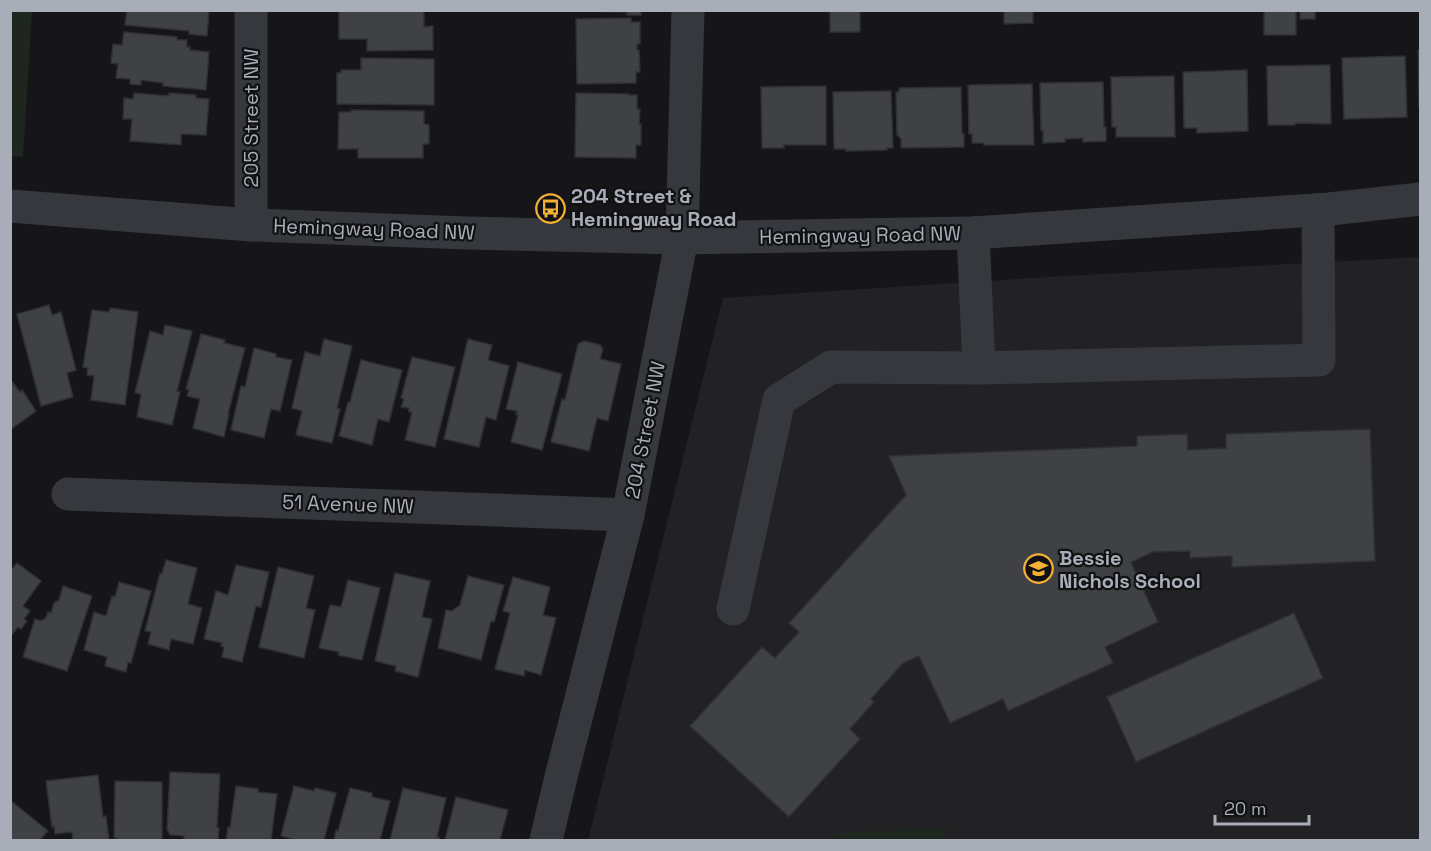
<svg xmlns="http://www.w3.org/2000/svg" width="1431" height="851" viewBox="0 0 1431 851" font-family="'Space Grotesk',sans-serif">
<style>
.built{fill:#222225}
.green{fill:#1e261f}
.building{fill:#404145;stroke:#303034;stroke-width:1.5}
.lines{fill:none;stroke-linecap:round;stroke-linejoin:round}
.minor{stroke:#37383d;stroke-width:33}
.labels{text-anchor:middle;stroke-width:4.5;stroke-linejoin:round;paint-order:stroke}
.street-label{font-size:20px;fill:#a8adb8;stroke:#111113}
.poi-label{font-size:20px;font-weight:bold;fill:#a8adb8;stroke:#111113;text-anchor:start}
</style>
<rect width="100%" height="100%" fill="#161618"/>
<polygon class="built" points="1420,257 1420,840 588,840 723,298 1047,277"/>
<g class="green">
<polygon points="10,11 32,11 23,157 11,156"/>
<polygon points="946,827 943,840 831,840 837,833"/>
</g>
<g class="building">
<polygon points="127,10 209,10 207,36 189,34 189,31 125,25"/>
<polygon points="339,10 424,10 424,27 433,26 433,50 367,51 367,39 339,39"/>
<polygon points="641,10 641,15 627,15 627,12 577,11"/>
<rect x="830" y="10" width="30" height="22"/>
<polygon points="1004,10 1033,10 1033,23 1004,24"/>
<rect x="1264" y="10" width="32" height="25"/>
<rect x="1300" y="10" width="15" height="9"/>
<polygon points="631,18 631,22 640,22 640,44 637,44 637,50 639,50 640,72 636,72 636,83 577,84 576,19"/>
<polygon points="124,32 177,37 177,40 187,40 187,47 190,47 190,50 209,52 206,90 163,86 163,83 141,80 141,85 130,84 130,79 116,78 118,64 111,63 113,44 122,45"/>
<polygon points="1418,50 1420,50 1420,106 1419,106"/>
<polygon points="1405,56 1407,117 1344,119 1342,58"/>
<polygon points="361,58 434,59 434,105 337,104 337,73 341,73 341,70 361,70"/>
<polygon points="1330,65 1331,124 1295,123 1295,125 1268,125 1267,66"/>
<polygon points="1247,70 1248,131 1197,133 1197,128 1184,128 1183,72"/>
<polygon points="1174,76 1175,137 1116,137 1116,127 1112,127 1111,77"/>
<polygon points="1103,82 1104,127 1106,127 1106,141 1083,142 1083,138 1065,139 1065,142 1043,143 1043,131 1041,131 1040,83"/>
<polygon points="1032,84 1034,145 984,145 984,143 972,143 972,134 969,134 968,85"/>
<polygon points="826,86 826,145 784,145 784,148 762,148 761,87"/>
<polygon points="961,87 962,134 964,134 964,147 901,148 901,139 897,135 896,92 899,92 899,88"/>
<polygon points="891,91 893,148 887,148 887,150 846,151 846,149 834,149 833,92"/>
<polygon points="134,93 169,96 169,93 196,95 196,98 209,99 206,135 181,134 181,145 130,141 132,119 123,119 124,98 133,99"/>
<polygon points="576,93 629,94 629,95 637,95 637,109 640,109 639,124 641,124 641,145 636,145 636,158 575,157"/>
<polygon points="351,110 424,111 424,124 429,125 429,144 423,144 423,158 358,158 358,149 338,149 339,112 351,112"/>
<polygon points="49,305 52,315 61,312 76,370 67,373 73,397 41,406 17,314"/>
<polygon points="110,308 138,312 125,405 91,400 94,376 87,375 88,368 83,367 92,310 109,312"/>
<polygon points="165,325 192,331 177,391 180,392 172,425 137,417 141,394 135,393 150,331 163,335"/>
<polygon points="201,334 225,340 224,343 245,348 228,414 229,414 224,437 193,428 200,399 187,396 189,390 186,389"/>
<polygon points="324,339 352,346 337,408 340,409 332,443 296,435 302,411 292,408 305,352 320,356"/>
<polygon points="468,339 492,345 488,360 509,366 496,420 486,417 479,447 444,439"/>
<polygon points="584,341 600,345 603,349 600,359 621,364 608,421 597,418 589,451 551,442 562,399 565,400 578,344"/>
<polygon points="254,348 276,354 276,357 292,360 280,411 271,409 264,438 231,430 241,386 245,387"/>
<polygon points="412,357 455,367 435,447 405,440 412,412 409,412 409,408 401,407 404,399 401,398"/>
<polygon points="361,360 402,370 389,422 378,419 372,445 339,436 348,402 350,402"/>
<polygon points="518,362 562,374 542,450 511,442 518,415 516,415 517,411 506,409"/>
<polygon points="10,379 20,392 22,390 36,411 10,430"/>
<polygon points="1370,429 1375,561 1232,567 1232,556 1190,558 1190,551 1153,552 1131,562 1158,622 1105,647 1113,663 1008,711 1003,699 950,723 919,656 903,663 871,699 874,702 850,729 860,739 789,817 690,726 762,647 775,658 799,632 789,623 906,495 889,456 1137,446 1137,436 1187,434 1188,450 1226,448 1226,434"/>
<polygon points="166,560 197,568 188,604 202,608 193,644 171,639 169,650 148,644 151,632 145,631 160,573 162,574"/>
<polygon points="17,563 41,581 23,606 30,611 24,619 27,621 21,629 18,627 10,637 10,570 11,570"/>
<polygon points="236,565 269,572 261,607 256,606 242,662 222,657 224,647 221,646 222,643 204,639 216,591 228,595"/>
<polygon points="278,567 314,576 306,608 315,610 304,658 259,647"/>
<polygon points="395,573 430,581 422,617 432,619 418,677 395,671 396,666 375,661"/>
<polygon points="468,576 504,585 494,622 491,621 481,660 438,648 446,610 452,611 460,605"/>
<polygon points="513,577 550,587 543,615 556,618 541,675 525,670 524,676 495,669 510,613 503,611"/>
<polygon points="348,580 380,588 362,660 338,655 339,652 319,648 330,605 341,607"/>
<polygon points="119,582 151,591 131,663 128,662 126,672 105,666 107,657 84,650 94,612 106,616 112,596 115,597"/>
<polygon points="63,586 92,596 67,671 23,657 35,619 41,621 46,618 48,612 51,613 54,603 59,600"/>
<polygon points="1294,613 1323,678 1136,762 1107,697"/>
<polygon points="170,772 220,774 217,827 219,828 218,840 184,840 184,836 170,835 167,829"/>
<polygon points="98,775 103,817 106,816 109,840 73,840 72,832 55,834 54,826 52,827 46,781"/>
<polygon points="115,781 162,782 162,840 117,840 117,838 114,838"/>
<polygon points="236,786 258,789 258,792 277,794 271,840 226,840 228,827 230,828"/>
<polygon points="294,786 314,791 315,788 336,793 324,840 293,840 293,839 281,836"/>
<polygon points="350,788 372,793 372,797 390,801 380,840 334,840 336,830 338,831"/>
<polygon points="403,788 446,798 437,837 439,837 439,840 390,840"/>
<polygon points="456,797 508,810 500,840 445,840"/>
<polygon points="10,800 48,831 40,840 10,840"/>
</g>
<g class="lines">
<g class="minor">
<polyline points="10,206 251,225 466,233 682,238 973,233 1329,209 1420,199"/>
<polyline points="251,225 251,10"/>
<polyline points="979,368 1319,360 1318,210"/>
<polyline points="68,494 628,515"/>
<polyline points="733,609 779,400 831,367 979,368 973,233"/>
<polyline points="546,840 561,777 628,515 682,238 688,10"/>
</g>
</g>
<defs>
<symbol id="bus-ring" viewBox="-11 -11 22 22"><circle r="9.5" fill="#111113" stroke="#f2b134" stroke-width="1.5"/><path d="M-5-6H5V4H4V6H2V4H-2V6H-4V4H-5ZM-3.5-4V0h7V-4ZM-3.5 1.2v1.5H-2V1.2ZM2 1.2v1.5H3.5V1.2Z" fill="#f2b134"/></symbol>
<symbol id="school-ring" viewBox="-11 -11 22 22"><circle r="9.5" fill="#111113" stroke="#f2b134" stroke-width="1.5"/><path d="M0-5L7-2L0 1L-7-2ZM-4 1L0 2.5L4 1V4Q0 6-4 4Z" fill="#f2b134"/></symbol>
</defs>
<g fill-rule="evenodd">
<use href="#bus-ring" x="534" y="192" width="33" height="33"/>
<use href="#school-ring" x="1022" y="552" width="33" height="33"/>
</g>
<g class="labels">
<g class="street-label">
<text transform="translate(251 118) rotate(-90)" y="7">205 Street NW</text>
<text transform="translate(374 229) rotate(2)" y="7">Hemingway Road NW</text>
<text transform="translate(860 235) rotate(-1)" y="7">Hemingway Road NW</text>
<text transform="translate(645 430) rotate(-79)" y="7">204 Street NW</text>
<text transform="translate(348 504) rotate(2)" y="7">51 Avenue NW</text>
</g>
<g class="poi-label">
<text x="571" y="203">204 Street &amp;<tspan x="571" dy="23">Hemingway Road</tspan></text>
<text x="1059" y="565">Bessie<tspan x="1059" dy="23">Nichols School</tspan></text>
</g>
</g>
<rect width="1431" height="851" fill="none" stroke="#a8adb8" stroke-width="24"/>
<path d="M1215 815v9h94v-9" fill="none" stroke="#a8adb8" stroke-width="3"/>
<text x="1224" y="815" font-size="18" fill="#a8adb8" stroke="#111113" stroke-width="4.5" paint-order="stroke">20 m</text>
</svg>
